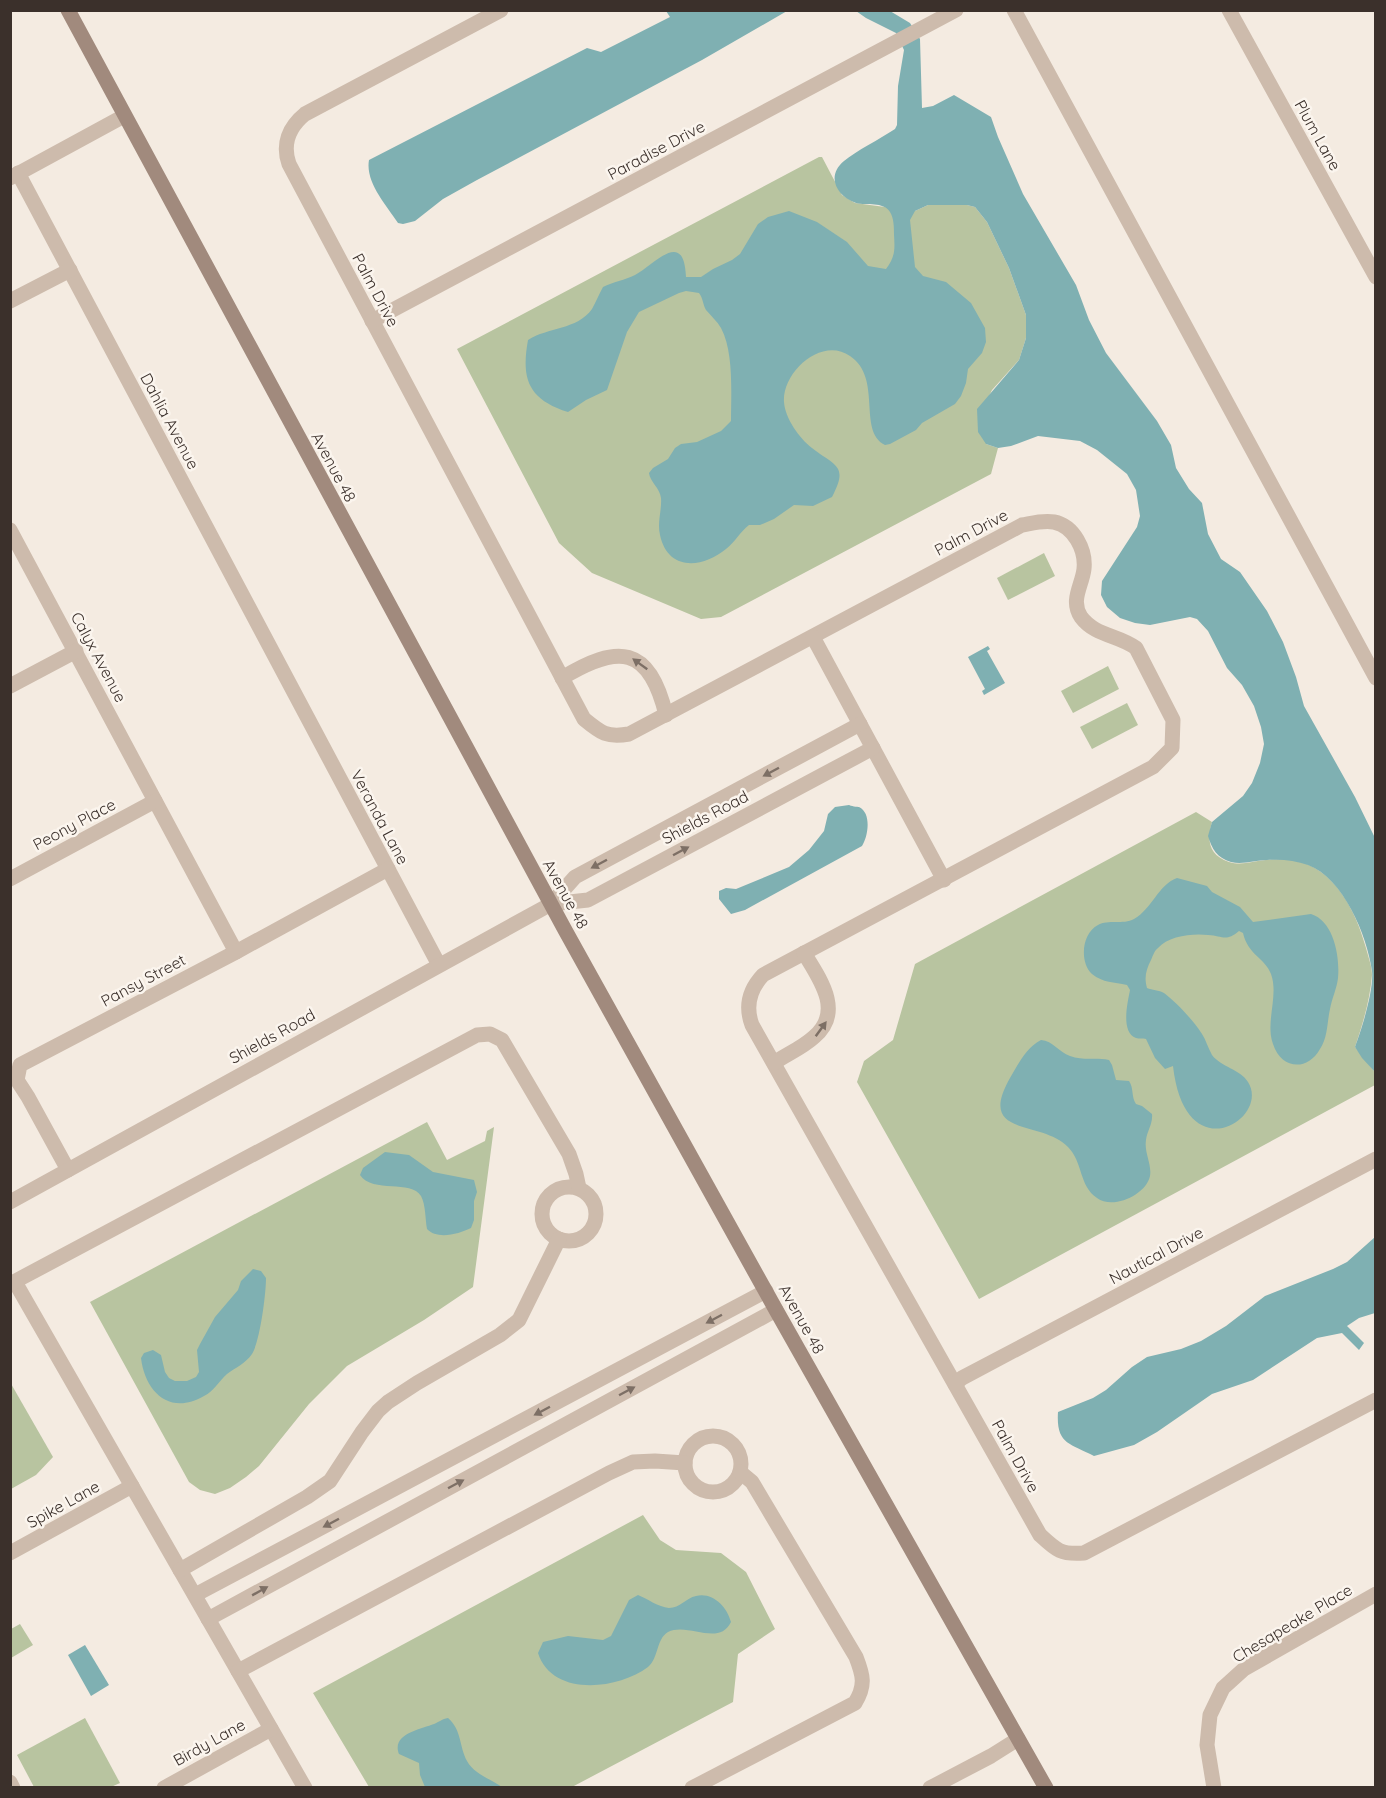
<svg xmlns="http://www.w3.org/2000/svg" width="1386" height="1798" viewBox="0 0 1386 1798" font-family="Quicksand,sans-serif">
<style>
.green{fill:#b8c4a0}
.water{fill:#7fb0b2}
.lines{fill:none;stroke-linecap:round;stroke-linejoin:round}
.minor{stroke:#cdbbac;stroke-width:15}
.secondary{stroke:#a18a7d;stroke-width:15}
.oneway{fill:#7d6f65}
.labels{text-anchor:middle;stroke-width:5;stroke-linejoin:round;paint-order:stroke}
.street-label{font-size:16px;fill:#3b302b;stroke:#fbf5ee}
</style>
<rect width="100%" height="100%" fill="#f4ebe1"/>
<g class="green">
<polygon points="819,157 822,157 842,195 855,203 915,211 928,205 967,205 975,207 987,222 1009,268 1026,315 1026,338 1019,360 992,390 989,396 986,444 998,448 991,474 721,617 701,619 592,573 559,543 457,349"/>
<polygon points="1044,553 1055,576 1008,600 997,578"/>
<polygon points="1108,666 1119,689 1073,713 1061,691"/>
<polygon points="1127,703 1138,725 1092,749 1080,727"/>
<path d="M1196,812L1212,822C1207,840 1208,855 1229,862C1242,866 1253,861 1266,860C1274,859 1285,859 1293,860C1335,867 1356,912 1366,948C1368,956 1372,966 1372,975C1370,1000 1363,1023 1355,1047L1375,1072V1085L979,1299L857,1082L864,1061L893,1040L915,964Z"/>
<polygon points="427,1122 447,1160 485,1141 487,1131 494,1127 473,1287 424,1320 347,1366 309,1404 259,1466 246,1477 230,1488 215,1494 200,1490 189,1482 90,1302"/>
<polygon points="10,1382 53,1457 36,1475 11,1489"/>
<polygon points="643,1515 660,1540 676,1550 721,1553 746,1572 775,1629 738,1654 733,1702 572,1787 369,1787 313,1693"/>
<polygon points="20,1624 33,1645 11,1658 11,1629"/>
<polygon points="85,1718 120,1783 111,1787 34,1787 17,1755"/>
</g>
<g class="water">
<path d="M666,11H787L702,60L477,180L443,199L415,221L403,224L398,223C386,205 365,182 369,160L587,48L601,52L670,17Z"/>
<path d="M856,11H890L910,23L920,39L922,108L933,106L954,95L991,117L998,137L1023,194L1076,285L1089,320L1106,353L1157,421L1171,445L1176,468L1189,489L1202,503L1208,534L1221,559L1240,572L1267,611L1283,642L1296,677L1304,706L1355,797L1376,840L1375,1072L1362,1058L1355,1047C1362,1028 1374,990 1372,971C1367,935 1343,878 1308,865C1295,860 1280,859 1267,860C1255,860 1243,865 1231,862C1217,858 1212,849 1208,836L1212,822L1243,796L1252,783L1260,763L1264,744L1261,727L1254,706L1242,685L1227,668L1208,631L1197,619L1190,617L1150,625L1135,623L1120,618L1107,607L1101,595L1102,581L1137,527L1140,516L1136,490L1127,474L1097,450L1080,441L1038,436L1011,446L998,448L986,444L978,432L977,409L1019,360L1026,338V315L1009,268L987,222L975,207L967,205H928L915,211L910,220L915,267L923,276L946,282L971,303L985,328L986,342L982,353L968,369L966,383L961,396L955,404L922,423L916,430L890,444L885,445C857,431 883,378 850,356C822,336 782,372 784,402C785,418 799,438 812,448C835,466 849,465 832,497L813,506L794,505L774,519L760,525H749C740,532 735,542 726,549C703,568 668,572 660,535C657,522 662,510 661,498C660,488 650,482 649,473L653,468L668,459L675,448L681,444L697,442L721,431L731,421C731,394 734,352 721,328C717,321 711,316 706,310C703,305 703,298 699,293L686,291L679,293L639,312L627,332L607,390L586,400L568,412C528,399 521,379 528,340C548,327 577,330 592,309C596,302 599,294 603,287C613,282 625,280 635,275C655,264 684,228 686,277H701L713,269L732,260L740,254L758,224L768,217L789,211L817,222L847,242L868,266L886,269C895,257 895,250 894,235C894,228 894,218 890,212C883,201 867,206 856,203C836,196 826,176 844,161C856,151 880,139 895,129L897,125L898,86L904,50L896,33L866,18Z"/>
<polygon points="988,646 990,649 987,651 1005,683 984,695 982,691 985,689 968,657"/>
<path d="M849,805C850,806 858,807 859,807C872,813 868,837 862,846L745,910L731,914L719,899V891L726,888L736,889L789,867L809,850L824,831L828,814L835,807Z"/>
<path d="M1177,878L1207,886L1212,892L1240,907L1253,922L1311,914C1334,921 1340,957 1338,978C1337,988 1332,998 1330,1009C1327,1022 1328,1037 1320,1049C1307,1072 1281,1069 1273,1044C1265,1022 1279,996 1271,974C1265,958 1248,955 1243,933L1239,931C1226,942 1223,936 1208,935C1193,933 1168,936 1158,948C1154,951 1153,956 1151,960C1146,970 1144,977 1147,988C1152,990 1159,990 1164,993C1177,1003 1193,1020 1202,1034C1206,1040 1208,1048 1212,1055C1221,1067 1240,1069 1248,1082C1271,1118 1185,1173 1173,1066L1165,1069L1155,1058L1146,1039C1143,1038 1139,1039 1136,1038C1120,1032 1128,1001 1130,990L1127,985C1114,982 1103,983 1092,974C1079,962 1082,933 1098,925C1108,919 1123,925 1134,919C1152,909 1158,885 1177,878Z"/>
<path d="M1041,1040C1053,1041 1059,1052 1070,1056C1083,1061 1096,1057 1109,1060L1112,1065L1116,1080L1129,1081C1134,1088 1131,1097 1136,1104L1142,1106L1152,1114C1153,1124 1147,1131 1146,1140C1144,1153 1152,1164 1150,1176C1146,1195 1113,1210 1097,1198C1079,1186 1083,1162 1068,1147C1041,1119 976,1138 1010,1078C1018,1064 1027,1047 1041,1040Z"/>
<path d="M385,1152L409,1155L433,1172L474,1180L477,1192L474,1201V1220L471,1228C459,1234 437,1240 427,1229C425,1218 426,1206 421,1196C411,1179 373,1194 360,1175L363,1168Z"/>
<path d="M1375,1237V1313L1359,1318L1347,1326L1364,1343L1359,1350L1342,1333L1317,1338L1253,1380L1212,1394L1157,1432L1134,1445L1094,1456C1069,1443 1056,1444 1058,1412L1093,1398L1106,1390L1132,1367L1147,1357L1181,1349L1201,1341L1226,1326L1265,1296L1333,1269L1347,1262Z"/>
<path d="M253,1269L261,1271L266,1278C266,1294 260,1341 252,1354C246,1363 235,1368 227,1374C219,1381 214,1391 204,1396C170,1416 145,1392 141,1358L144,1353L153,1350L161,1355L165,1372L169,1378L175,1381H187L196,1377L199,1372L197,1350L200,1344L215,1317L238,1290L241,1281Z"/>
<path d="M638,1595C648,1599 658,1607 669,1608C680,1608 686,1598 696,1596C713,1592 727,1607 731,1622C719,1647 688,1622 668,1632C656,1639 659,1658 648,1667C617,1690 552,1697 538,1653L543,1642L568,1636L603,1640L611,1636L629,1600Z"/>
<polygon points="85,1645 109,1685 91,1696 68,1655"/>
<path d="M448,1718C462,1730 459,1746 467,1761C474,1774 491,1779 502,1787H425L420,1775L419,1763L399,1754C391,1734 421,1729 434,1724C439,1722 442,1719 448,1718Z"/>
</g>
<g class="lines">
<g class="minor">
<path d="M501,10L305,114C289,127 282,144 289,164L584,719C601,733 607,738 629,734L1022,525C1033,523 1043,520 1054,522C1074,526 1086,550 1084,569C1082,586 1070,600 1081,617C1095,636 1119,635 1136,648L1173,720L1172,748L1153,767L763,975C749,990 745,1006 752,1025L1040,1535C1056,1550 1061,1555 1084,1553L1376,1400"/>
<polyline points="1014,10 1376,678"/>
<polyline points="1229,10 1376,277"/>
<polyline points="18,173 439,965"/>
<polyline points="10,178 124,116"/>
<polyline points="10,301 70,270"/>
<polyline points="372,321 956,10"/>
<polyline points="10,530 236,952"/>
<polyline points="813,637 944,880"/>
<path d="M562,678C618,644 649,645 666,715"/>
<polyline points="10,686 76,651"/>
<polyline points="10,879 155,801"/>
<polyline points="551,904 588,900 873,748"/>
<path d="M774,1063C787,1054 802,1048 814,1037C844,1012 820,979 804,953"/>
<polyline points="68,1170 28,1097 17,1080 20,1065 236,952 388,869"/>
<circle cx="569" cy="1214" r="27"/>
<polyline points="10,1202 551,904 575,877 860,724"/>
<polyline points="15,1282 305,1788"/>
<polyline points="10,1284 477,1035 490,1034 502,1040 569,1154 576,1174 579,1188"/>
<polyline points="955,1384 962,1378 1376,1159"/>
<circle cx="713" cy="1464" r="28"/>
<polyline points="10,1553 132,1486"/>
<polyline points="180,1570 307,1497 330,1481 362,1432 378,1411 388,1402 417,1383 500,1335 519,1320 559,1239"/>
<polyline points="195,1595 766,1291"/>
<polyline points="208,1619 776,1310"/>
<polyline points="238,1671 609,1473 633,1462 655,1461 685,1463"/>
<polyline points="10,1782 13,1788"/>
<polyline points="164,1788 271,1729"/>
<path d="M692,1788L855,1703C866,1685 863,1675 856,1657L752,1482L740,1472"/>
<polyline points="930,1788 991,1756 1018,1739"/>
<polyline points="1214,1788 1207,1745 1210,1715 1223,1688 1244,1669 1376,1594"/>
</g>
<polyline class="secondary" points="68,10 565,930 776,1310 1046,1788"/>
</g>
<defs><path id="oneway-solid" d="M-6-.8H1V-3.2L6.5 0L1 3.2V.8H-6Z" transform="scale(1.5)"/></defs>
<g class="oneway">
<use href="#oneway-solid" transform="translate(640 664) rotate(-144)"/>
<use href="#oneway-solid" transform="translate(771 772) rotate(152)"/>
<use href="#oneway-solid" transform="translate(681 851) rotate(-28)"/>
<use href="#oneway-solid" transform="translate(599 864) rotate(152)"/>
<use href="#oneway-solid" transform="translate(821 1029) rotate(-54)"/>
<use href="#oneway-solid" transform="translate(714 1319) rotate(152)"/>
<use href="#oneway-solid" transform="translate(627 1391) rotate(-28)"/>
<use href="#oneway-solid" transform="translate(542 1411) rotate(152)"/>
<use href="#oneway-solid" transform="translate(456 1484) rotate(-28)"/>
<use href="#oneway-solid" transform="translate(331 1523) rotate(152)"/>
<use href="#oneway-solid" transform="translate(260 1591) rotate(-29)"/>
</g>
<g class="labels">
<g class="street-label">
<text transform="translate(1318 135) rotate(61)" y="6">Plum Lane</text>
<text transform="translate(656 150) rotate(-28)" y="6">Paradise Drive</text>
<text transform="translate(376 290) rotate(62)" y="6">Palm Drive</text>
<text transform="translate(170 421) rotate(62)" y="6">Dahlia Avenue</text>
<text transform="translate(334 467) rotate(62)" y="6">Avenue 48</text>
<text transform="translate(971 532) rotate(-28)" y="6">Palm Drive</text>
<text transform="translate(99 657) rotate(62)" y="6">Calyx Avenue</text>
<text transform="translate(380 817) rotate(62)" y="6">Veranda Lane</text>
<text transform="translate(705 817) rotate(-28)" y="6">Shields Road</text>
<text transform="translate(74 824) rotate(-28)" y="6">Peony Place</text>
<text transform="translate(566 894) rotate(61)" y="6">Avenue 48</text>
<text transform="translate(143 980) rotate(-28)" y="6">Pansy Street</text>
<text transform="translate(272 1036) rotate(-29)" y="6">Shields Road</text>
<text transform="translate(1156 1255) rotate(-28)" y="6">Nautical Drive</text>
<text transform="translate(802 1319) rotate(61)" y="6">Avenue 48</text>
<text transform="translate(1016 1456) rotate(61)" y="6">Palm Drive</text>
<text transform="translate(63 1504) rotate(-29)" y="6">Spike Lane</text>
<text transform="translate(1292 1623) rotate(-31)" y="6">Chesapeake Place</text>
<text transform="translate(209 1742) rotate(-29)" y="6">Birdy Lane</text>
</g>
</g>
<rect width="1386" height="1798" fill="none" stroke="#3b302b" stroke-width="24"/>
</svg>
